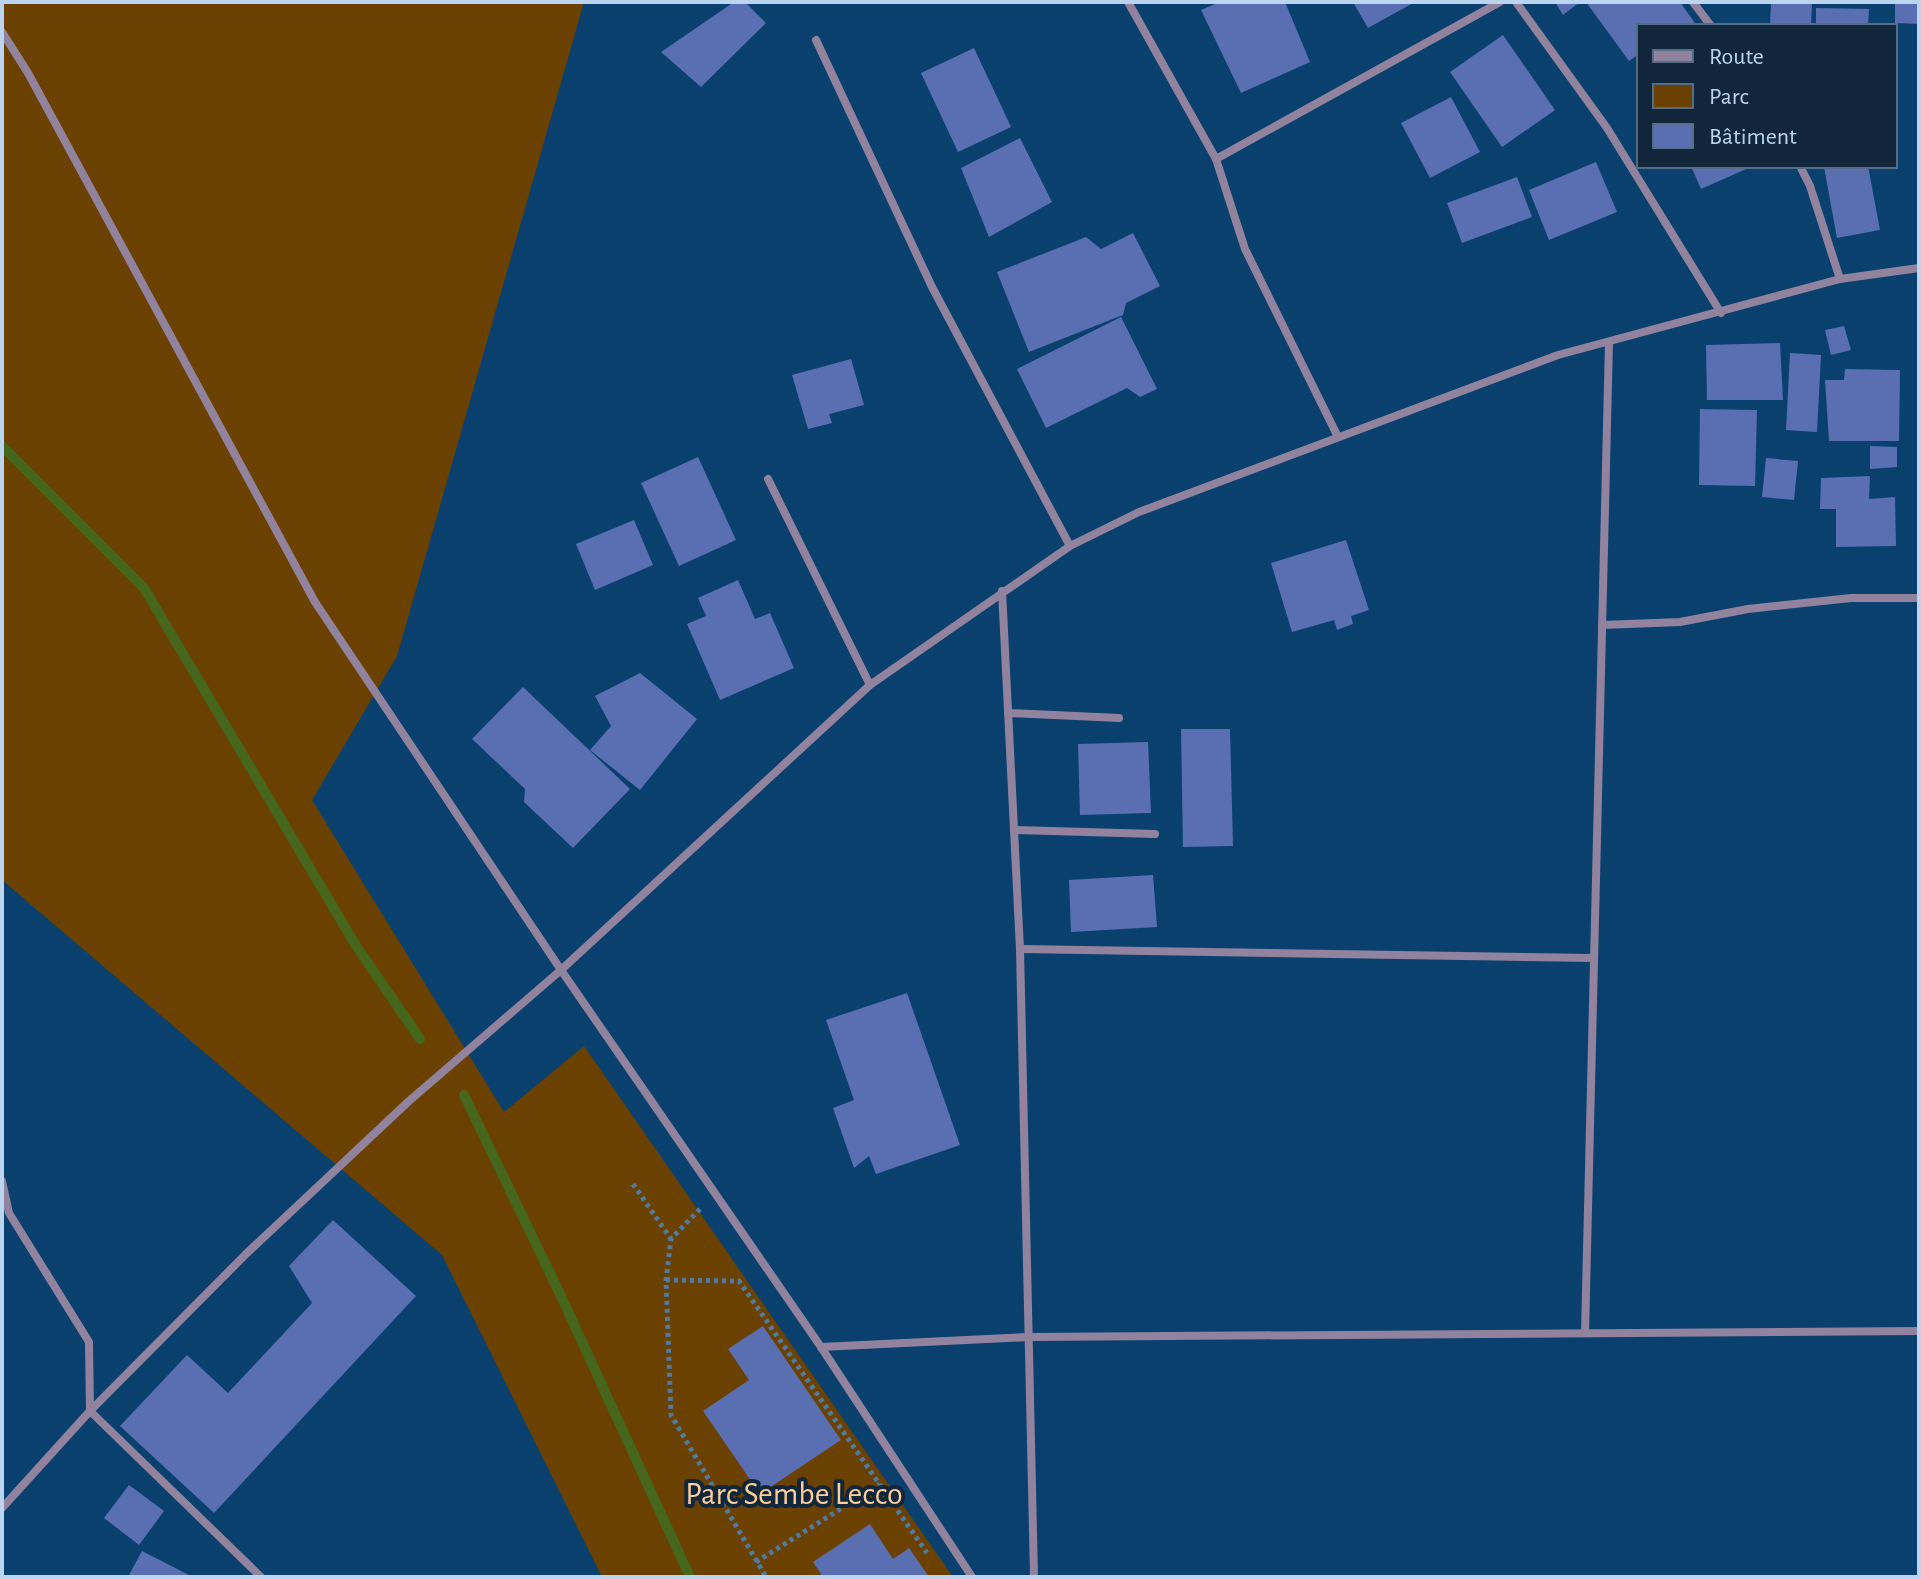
<svg xmlns="http://www.w3.org/2000/svg" width="1921" height="1579" viewBox="0 0 1921 1579" font-family="'Alegreya Sans',sans-serif">
<style>
.green{fill:#6a4100}
.lines{fill:none;stroke-linecap:round;stroke-linejoin:round}
.stream{stroke:#45661b;stroke-width:10}
.building{fill:#5a6eb2}
.path{stroke:#4f7aa1;stroke-width:5;stroke-dasharray:4 4;stroke-linecap:butt}
.minor{stroke:#91829d;stroke-width:8}
.labels{text-anchor:middle;stroke-width:8;stroke-linejoin:round;paint-order:stroke}
.park-label{font-size:32px;fill:#fbce9b;stroke:#12263b}
</style>
<rect width="100%" height="100%" fill="#0a406e"/>
<polygon class="green" points="2,2 584,2 397,656 312,800 504,1112 584,1046 953,1577 602,1577 442,1255 2,880"/>
<g class="lines">
<g class="stream">
<polyline points="2,446 144,588 355,944 420,1039"/>
<polyline points="464,1095 561,1296 690,1577"/>
</g>
</g>
<g class="building">
<polygon points="734,2 745,2 766,23 701,87 661,52"/>
<polygon points="1220,2 1285,2 1310,62 1241,93 1201,10"/>
<polygon points="1353,2 1415,2 1368,28"/>
<polygon points="1555,2 1580,2 1563,15"/>
<polygon points="1586,2 1680,2 1697,26 1639,26 1639,54 1629,61"/>
<polygon points="1771,2 1812,2 1811,26 1770,26"/>
<polygon points="1895,2 1919,2 1919,24 1895,23"/>
<polygon points="1816,8 1869,9 1868,26 1816,26"/>
<polygon points="1503,35 1555,110 1502,147 1450,72"/>
<polygon points="974,48 1011,127 958,152 921,73"/>
<polygon points="1451,97 1480,152 1430,178 1401,123"/>
<polygon points="1020,138 1052,202 989,237 961,168"/>
<polygon points="1596,162 1617,212 1549,240 1529,190"/>
<polygon points="1691,166 1753,166 1701,189"/>
<polygon points="1831,166 1868,166 1880,230 1837,238 1824,167"/>
<polygon points="1517,177 1532,217 1462,243 1447,203"/>
<polygon points="1133,233 1160,286 1126,303 1123,315 1029,352 997,272 1086,237 1101,249"/>
<polygon points="1121,317 1157,389 1140,397 1127,388 1046,428 1017,369"/>
<polygon points="1844,326 1851,350 1831,355 1825,330"/>
<polygon points="1780,343 1783,400 1707,400 1706,345"/>
<polygon points="1790,353 1821,355 1817,432 1786,430"/>
<polygon points="851,359 864,405 829,414 832,423 808,429 792,375"/>
<polygon points="1845,369 1900,370 1899,441 1829,441 1825,380 1844,380"/>
<polygon points="1700,409 1757,410 1755,486 1699,485"/>
<polygon points="1870,446 1897,447 1897,467 1870,469"/>
<polygon points="698,457 736,540 679,566 641,483"/>
<polygon points="1766,458 1798,461 1794,500 1762,497"/>
<polygon points="1870,476 1869,499 1895,497 1896,546 1836,547 1836,509 1820,509 1821,478"/>
<polygon points="634,520 653,565 595,590 576,544"/>
<polygon points="1346,540 1369,610 1351,616 1353,624 1337,630 1334,620 1292,632 1271,563"/>
<polygon points="738,580 755,619 770,613 794,668 720,700 687,624 706,616 698,598"/>
<polygon points="640,673 697,719 640,790 590,750 611,726 595,696"/>
<polygon points="523,687 630,789 573,848 524,802 525,789 472,739"/>
<polygon points="1181,729 1230,729 1233,846 1183,847"/>
<polygon points="1148,742 1151,813 1080,815 1078,744"/>
<polygon points="1153,875 1157,927 1071,932 1069,880"/>
<polygon points="907,993 960,1145 876,1174 869,1156 854,1168 833,1108 854,1100 826,1020"/>
<polygon points="333,1220 416,1296 214,1513 120,1426 187,1355 228,1393 312,1303 289,1266"/>
<polygon points="763,1326 841,1440 760,1494 703,1411 749,1380 728,1349"/>
<polygon points="129,1485 164,1511 139,1545 104,1518"/>
<polygon points="870,1524 893,1559 909,1548 929,1577 823,1577 813,1562"/>
<polygon points="142,1551 193,1577 128,1577"/>
</g>
<g class="lines">
<g class="path">
<polyline points="633,1184 671,1239"/>
<polyline points="700,1209 671,1239 666,1280 671,1415 766,1577"/>
<polyline points="666,1280 739,1281 927,1553"/>
<polyline points="756,1562 880,1484"/>
</g>
<g class="minor">
<polyline points="1128,2 1216,159 1245,249 1338,437"/>
<polyline points="1516,2 1607,128 1721,313"/>
<polyline points="1693,2 1711,26"/>
<polyline points="2,32 28,73 315,602 561,970 821,1347 972,1577"/>
<polyline points="816,40 932,287 1070,546"/>
<polyline points="1216,159 1500,2"/>
<polyline points="1800,166 1810,186 1840,279"/>
<polyline points="768,479 870,685"/>
<polyline points="1002,591 1020,949 1034,1577"/>
<polyline points="1602,625 1680,622 1748,609 1851,598 1919,598"/>
<polyline points="1008,713 1119,718"/>
<polyline points="1014,830 1155,834"/>
<polyline points="1020,949 1594,958"/>
<polyline points="2,1181 9,1213 89,1342 90,1411 261,1577"/>
<polyline points="1585,1333 1609,342"/>
<polyline points="821,1347 1029,1337 1919,1331"/>
<polyline points="2,1508 90,1411 247,1253 409,1101 561,970 870,685 1070,546 1139,512 1558,355 1840,279 1919,268"/>
</g>
</g>
<g class="labels">
<g class="park-label">
<text x="794" y="1504">Parc Sembe Lecco</text>
</g>
</g>
<rect width="1921" height="1579" fill="none" stroke="#bbd5f1" stroke-width="8"/>
<rect x="1637" y="24" width="260" height="144" fill="#12263b" stroke="#566c84" stroke-width="2"/>
<rect x="1653" y="50" width="40" height="12" fill="#91829d" stroke="#566c84" stroke-width="2"/>
<text x="1709" y="64" font-size="24" fill="#bbd5f1">Route</text>
<rect x="1653" y="84" width="40" height="24" fill="#6a4100" stroke="#566c84" stroke-width="2"/>
<text x="1709" y="104" font-size="24" fill="#bbd5f1">Parc</text>
<rect x="1653" y="124" width="40" height="24" fill="#5a6eb2" stroke="#566c84" stroke-width="2"/>
<text x="1709" y="144" font-size="24" fill="#bbd5f1">Bâtiment</text>
</svg>
